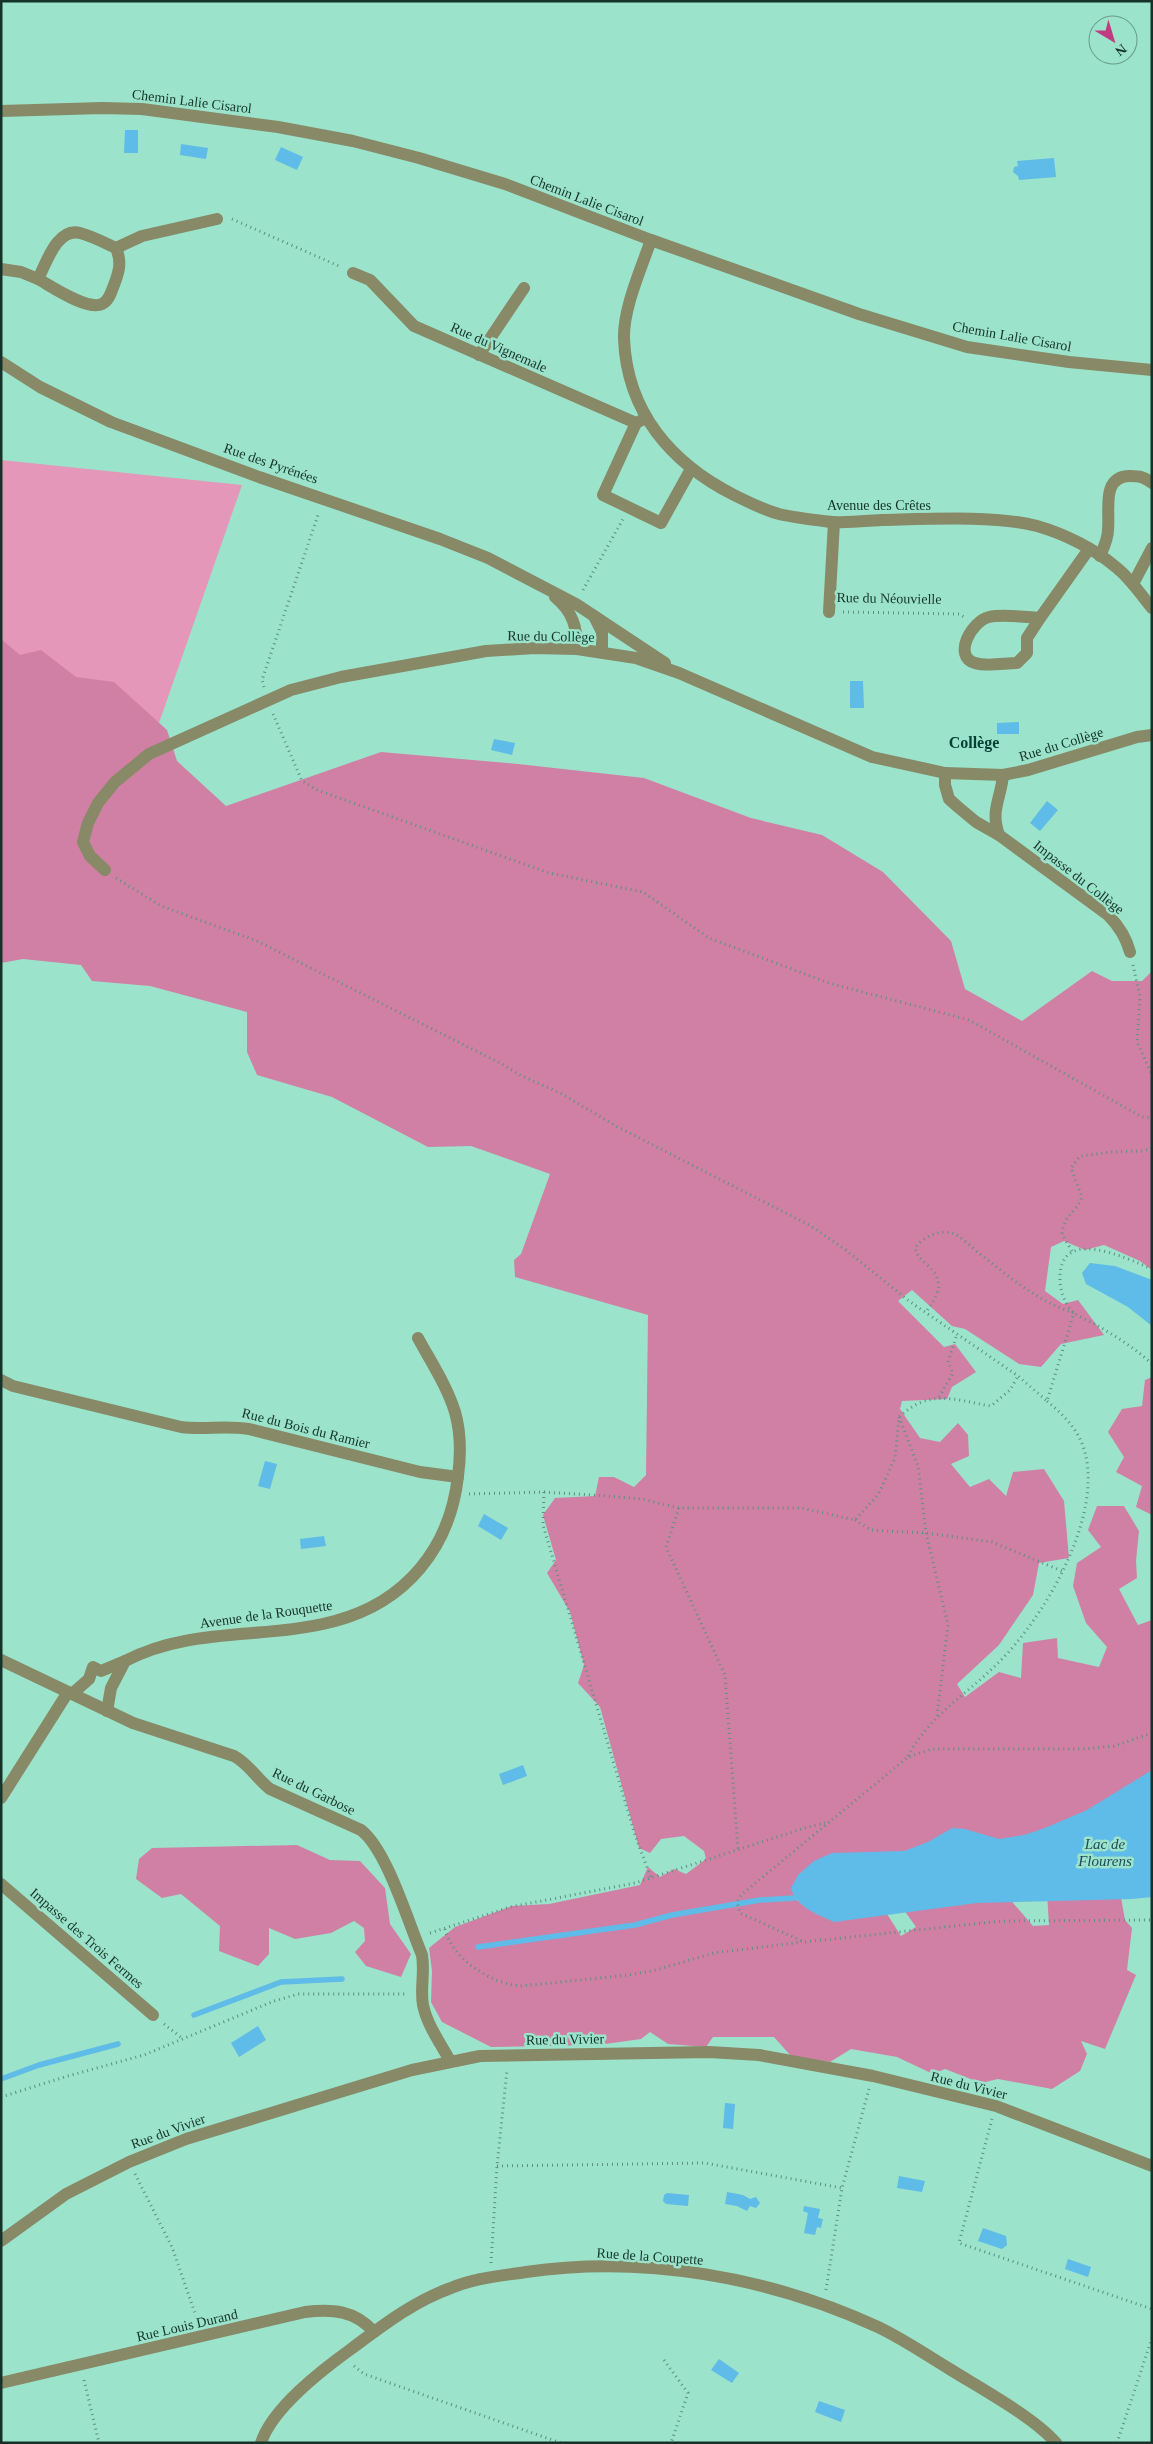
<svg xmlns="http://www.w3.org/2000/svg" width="1153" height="2444" viewBox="0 0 1153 2444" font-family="Georgia,serif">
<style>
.green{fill:#e497b9}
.forest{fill:#d180a5}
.water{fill:#5fbbe7}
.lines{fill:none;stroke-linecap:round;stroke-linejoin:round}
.stream{stroke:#5fbbe7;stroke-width:5.5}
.path{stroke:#5c907f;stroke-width:3;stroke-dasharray:1 4;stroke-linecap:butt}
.minor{stroke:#878967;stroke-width:12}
.labels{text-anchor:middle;stroke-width:5;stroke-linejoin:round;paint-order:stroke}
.street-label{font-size:14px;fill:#16332a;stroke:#9be3cb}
.water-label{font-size:15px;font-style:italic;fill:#224a5d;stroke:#9be3cb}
.quarter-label{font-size:16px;font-weight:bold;fill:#044133;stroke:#9be3cb}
</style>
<rect width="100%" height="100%" fill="#9be3cb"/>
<polygon class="green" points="1,460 242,485 159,723 1,655"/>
<g class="forest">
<polygon points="1,639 20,655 41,650 76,677 114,682 167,730 177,761 226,806 381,752 518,764 644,778 751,818 822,835 883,872 951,941 965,989 1022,1021 1092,971 1112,981 1142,981 1152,971 1152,1270 1140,1261 1104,1245 1085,1250 1064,1241 1051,1247 1045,1291 1063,1304 1078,1300 1104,1335 1061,1344 1041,1367 1019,1364 965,1329 952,1326 912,1290 898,1301 944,1347 955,1344 976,1372 952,1387 947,1399 902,1401 900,1409 920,1438 940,1442 958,1423 968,1435 969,1456 951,1464 970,1487 989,1479 1006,1496 1013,1472 1044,1469 1064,1501 1069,1558 1039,1563 1033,1595 999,1645 957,1684 965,1697 999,1672 1021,1678 1023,1643 1057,1638 1058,1658 1099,1667 1107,1647 1086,1623 1073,1586 1077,1563 1101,1547 1088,1530 1097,1506 1124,1506 1139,1531 1136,1561 1137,1578 1119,1589 1138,1625 1152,1620 1152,1775 1090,1821 794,1898 813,1912 880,1903 901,1936 916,1927 899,1903 1001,1889 1033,1926 1049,1925 1047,1893 1120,1892 1125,1920 1132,1928 1127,1970 1136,1975 1105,2049 1081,2041 1087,2054 1080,2071 1052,2089 998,2079 981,2083 945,2069 933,2074 897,2057 851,2049 830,2062 791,2056 774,2037 713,2037 706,2047 668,2044 650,2032 641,2039 598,2045 491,2047 442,2022 431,2002 432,1971 429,1948 455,1927 512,1906 549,1904 640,1885 648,1867 660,1877 674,1869 686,1874 706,1859 704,1851 684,1836 661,1839 650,1853 639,1848 600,1707 578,1683 584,1665 570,1612 547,1573 556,1560 543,1515 555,1498 595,1496 599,1477 614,1477 634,1487 646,1475 648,1315 515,1277 514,1260 521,1254 550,1174 471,1146 428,1147 332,1097 257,1075 247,1052 247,1012 150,986 92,981 81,965 23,959 1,963"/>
<polygon points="1152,1377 1152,1515 1136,1507 1142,1486 1116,1472 1124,1457 1108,1432 1122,1409 1142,1406 1145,1380"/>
<polygon points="297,1845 330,1860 360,1861 385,1888 390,1924 411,1954 401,1977 366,1966 355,1952 365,1941 364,1928 354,1921 331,1933 295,1939 269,1928 269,1954 258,1966 219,1951 220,1926 181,1894 162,1898 136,1879 139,1859 152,1848"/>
</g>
<g class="water">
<polygon points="125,130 138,130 138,153 124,153"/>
<polygon points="181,144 208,148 206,159 180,155"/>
<polygon points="281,147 303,157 297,170 275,160"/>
<polygon points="1054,158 1056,177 1019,180 1018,176 1013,172 1014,167 1018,166 1017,161"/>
<polygon points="850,681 863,681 864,708 850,708"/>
<polygon points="1019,722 1019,734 997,734 997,723"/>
<polygon points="494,739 515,743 512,755 491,750"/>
<polygon points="1047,801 1058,810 1040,831 1030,823"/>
<polygon points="1090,1263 1115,1266 1152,1280 1152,1326 1128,1307 1086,1284 1082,1273"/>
<polygon points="265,1461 277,1464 270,1489 258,1486"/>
<polygon points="484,1514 508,1528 501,1540 478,1526"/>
<polygon points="324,1536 326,1546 301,1549 300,1539"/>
<polygon points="523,1765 527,1776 503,1785 499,1774"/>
<path d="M1152,1770V1897L1132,1899L977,1903L834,1922C817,1914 796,1907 791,1888L798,1875L814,1861L832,1853L904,1851L928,1842L952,1828L965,1829L999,1839L1024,1835L1045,1828L1087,1810Z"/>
<polygon points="258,2026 266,2040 239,2057 231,2043"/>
<polygon points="725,2103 735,2104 733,2129 723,2128"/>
<polygon points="899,2176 925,2181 922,2192 897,2188"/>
<polygon points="727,2192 743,2195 750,2199 756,2197 760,2203 756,2208 750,2206 747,2211 737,2206 725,2204"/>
<polygon points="667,2193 689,2195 688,2206 666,2204 663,2201 664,2195"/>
<polygon points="804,2206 820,2209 818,2218 823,2219 821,2228 817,2227 815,2235 804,2233 808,2213 803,2211"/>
<polygon points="983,2228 1006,2236 1007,2245 1002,2249 978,2241"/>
<polygon points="1068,2259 1091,2267 1088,2277 1065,2269"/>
<polygon points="719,2359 739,2373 732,2383 711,2370"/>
<polygon points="819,2401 845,2410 841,2422 815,2412"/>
</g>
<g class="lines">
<g class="stream">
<polyline points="478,1947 635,1925 672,1915 760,1900 794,1898"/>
<polyline points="194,2015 281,1982 342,1979"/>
<polyline points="1,2079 39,2065 118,2044"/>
</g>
<g class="path">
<polyline points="232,219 341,267"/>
<polyline points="583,590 623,519"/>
<polyline points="843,612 959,614 964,617"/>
<polyline points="264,687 262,680 319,512"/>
<polyline points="273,714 302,781 317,790 549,873 643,892 709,938 829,983 969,1020 1142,1117 1152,1118"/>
<path d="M116,878L161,906L257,941L500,1063L520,1075L562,1094L616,1126L811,1226L846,1250L909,1301L1018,1376L1047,1401L1074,1313C1038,1302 1010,1277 980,1254C972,1248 961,1236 952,1233C938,1230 923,1237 915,1248C918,1257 920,1258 926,1264C946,1281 939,1294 926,1312"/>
<polyline points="1133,965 1140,997 1137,1042 1152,1075"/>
<path d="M1072,1251L1062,1234C1065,1212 1075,1215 1082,1197L1071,1168L1080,1156L1111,1152L1143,1151L1152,1148"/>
<path d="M1152,1269C1126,1258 1059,1225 1060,1279C1060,1291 1065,1305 1074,1313C1081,1318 1091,1322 1098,1326C1117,1337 1136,1349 1152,1364"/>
<polyline points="939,1397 953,1373 948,1362 957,1334"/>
<polyline points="899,1417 918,1466 926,1533 948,1625 937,1716"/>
<polyline points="544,1492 543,1525 635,1835 651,1878"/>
<path d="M469,1494L544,1492L607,1496L642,1499L679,1508H802L855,1520L878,1495L895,1458L899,1417C930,1388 954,1400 991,1406L1010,1390L1018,1376"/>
<polyline points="679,1508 666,1547 725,1675 738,1849"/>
<polyline points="855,1520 871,1530 926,1533 992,1542 1062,1571"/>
<polyline points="1152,1733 1114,1746 1083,1749 932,1749 908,1757 741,1895 737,1902 740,1913 804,1942 1002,1921 1152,1920"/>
<path d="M908,1756C930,1715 965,1696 997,1664C1045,1618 1110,1507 1081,1441C1073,1424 1060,1412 1047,1401"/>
<path d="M445,1929C452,1959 490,1983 520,1986L629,1975L656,1970L714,1953L802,1942"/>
<polyline points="430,1933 510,1907 635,1883 808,1827 825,1823"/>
<polyline points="164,2024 183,2039"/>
<polyline points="1,2097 68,2076 144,2055 274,2001 299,1994 408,1994"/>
<polyline points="992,2119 959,2243 1152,2309"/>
<polyline points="497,2166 705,2163 842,2188"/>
<polyline points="135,2174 172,2247 198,2322"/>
<polyline points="491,2263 497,2166 507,2070"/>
<polyline points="826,2290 842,2188 869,2089"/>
<polyline points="664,2360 688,2393 671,2443"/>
<polyline points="354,2366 364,2374 561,2443"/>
<polyline points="84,2380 99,2443"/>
<polyline points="1117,2443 1152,2338"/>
</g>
<g class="minor">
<polyline points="1,111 102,108 142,109 278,127 353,141 419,158 505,184 651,240 859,314 967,347 1069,362 1152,370"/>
<path d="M651,240C641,269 623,309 624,339C627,412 671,463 734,495C748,502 764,510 779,514C796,518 815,520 832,522C848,523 865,521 881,520C925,519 996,515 1037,526C1065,534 1095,549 1117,568C1131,579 1141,595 1152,608"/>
<path d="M1,269L21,272L38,279C46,264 57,227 80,233C92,236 105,243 116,248L142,236L217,219"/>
<polyline points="353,273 370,280 414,326 636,423 646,418"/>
<path d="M38,279C51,286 87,311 102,304C109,301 111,292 114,285C119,272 122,262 116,248"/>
<polyline points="479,355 524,288"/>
<polyline points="1,362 40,387 111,422 259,477 440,539 488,558 576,604 665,663"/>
<polyline points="636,423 603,495 661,523 691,469"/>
<path d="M1100,556C1104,547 1108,539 1108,530C1110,510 1101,476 1130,476C1140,476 1144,477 1152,483"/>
<polyline points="1133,584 1152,548"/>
<path d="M555,597C573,612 577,627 577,649"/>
<polyline points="829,612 834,522"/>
<polyline points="594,616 602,632 602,652"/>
<path d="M1040,618L1027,638V653L1017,663C1005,663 987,667 975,663C952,656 972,621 989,617C1002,614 1026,617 1040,618L1089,549"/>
<path d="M945,773V785L949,799L958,807L976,822L999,835L1108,915C1119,926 1126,937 1130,952"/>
<path d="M999,835C990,810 1001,799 1003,775"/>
<polyline points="105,870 90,856 83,842 88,823 98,803 115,782 149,754 291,690 341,677 486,651 535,648 577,649 636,658 679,673 872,757 945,773 1003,775 1028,770 1137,737 1152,735"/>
<path d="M1,1380L13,1386L181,1427C205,1430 224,1425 249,1429L420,1472L458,1477"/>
<path d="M1,1660L133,1723L234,1756C249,1764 257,1779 270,1789L361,1830C387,1850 408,1922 422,1955C425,1972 420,1989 423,2005C427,2025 441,2044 450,2061"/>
<path d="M125,1661C192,1626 265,1640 335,1621C406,1602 450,1548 458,1476C461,1454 461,1433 455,1412C447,1386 431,1362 418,1338"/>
<polyline points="72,1694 89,1679 93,1667 101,1671 125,1661 111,1688 107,1711"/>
<polyline points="1,1798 68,1692"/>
<polyline points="1,1884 153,2015"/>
<polyline points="1,2241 66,2194 129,2162 186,2139 412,2070 480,2056 709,2052 759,2055 873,2076 996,2106 1152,2166"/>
<path d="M1,2383L305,2312C332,2309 355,2310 374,2332"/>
<path d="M261,2443C272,2408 322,2370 351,2349C382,2326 414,2301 451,2288C474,2278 500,2276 526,2272C644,2255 770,2277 878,2327C903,2339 925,2354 948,2368C978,2387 1034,2417 1056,2443"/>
</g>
</g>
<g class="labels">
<g class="street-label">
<text transform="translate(192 101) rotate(7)" y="5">Chemin Lalie Cisarol</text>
<text transform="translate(587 200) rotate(21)" y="5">Chemin Lalie Cisarol</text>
<text transform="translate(1012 336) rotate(10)" y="5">Chemin Lalie Cisarol</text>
<text transform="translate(499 347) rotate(24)" y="5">Rue du Vignemale</text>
<text transform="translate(271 463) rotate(19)" y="5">Rue des Pyrénées</text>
<text x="879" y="510">Avenue des Crêtes</text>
<text transform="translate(889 598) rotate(1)" y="5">Rue du Néouvielle</text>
<text transform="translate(551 636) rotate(1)" y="5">Rue du Collège</text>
<text transform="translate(1061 744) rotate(-17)" y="5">Rue du Collège</text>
<text transform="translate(1079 877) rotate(38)" y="5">Impasse du Collège</text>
<text transform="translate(306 1428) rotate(14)" y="5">Rue du Bois du Ramier</text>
<text transform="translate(266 1614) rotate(-8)" y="5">Avenue de la Rouquette</text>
<text transform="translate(314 1791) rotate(26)" y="5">Rue du Garbose</text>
<text transform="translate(87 1938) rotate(41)" y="5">Impasse des Trois Fermes</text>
<text transform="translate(565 2039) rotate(-1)" y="5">Rue du Vivier</text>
<text transform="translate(969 2085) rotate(14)" y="5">Rue du Vivier</text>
<text transform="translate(168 2131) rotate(-20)" y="5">Rue du Vivier</text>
<text transform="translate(650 2256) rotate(4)" y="5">Rue de la Coupette</text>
<text transform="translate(187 2325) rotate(-13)" y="5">Rue Louis Durand</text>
</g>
<g class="water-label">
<text x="1105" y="1849">Lac de<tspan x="1105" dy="17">Flourens</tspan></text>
</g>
<g class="quarter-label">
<text x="974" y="748">Collège</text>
</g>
</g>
<rect width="1153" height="2444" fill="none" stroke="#16332a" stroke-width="5"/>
<g transform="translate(1113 40) rotate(142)"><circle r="24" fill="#9be3cb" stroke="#669d8b"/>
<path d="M0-4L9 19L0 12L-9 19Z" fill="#c03c82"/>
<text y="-8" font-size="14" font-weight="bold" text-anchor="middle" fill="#16332a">N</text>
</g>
</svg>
